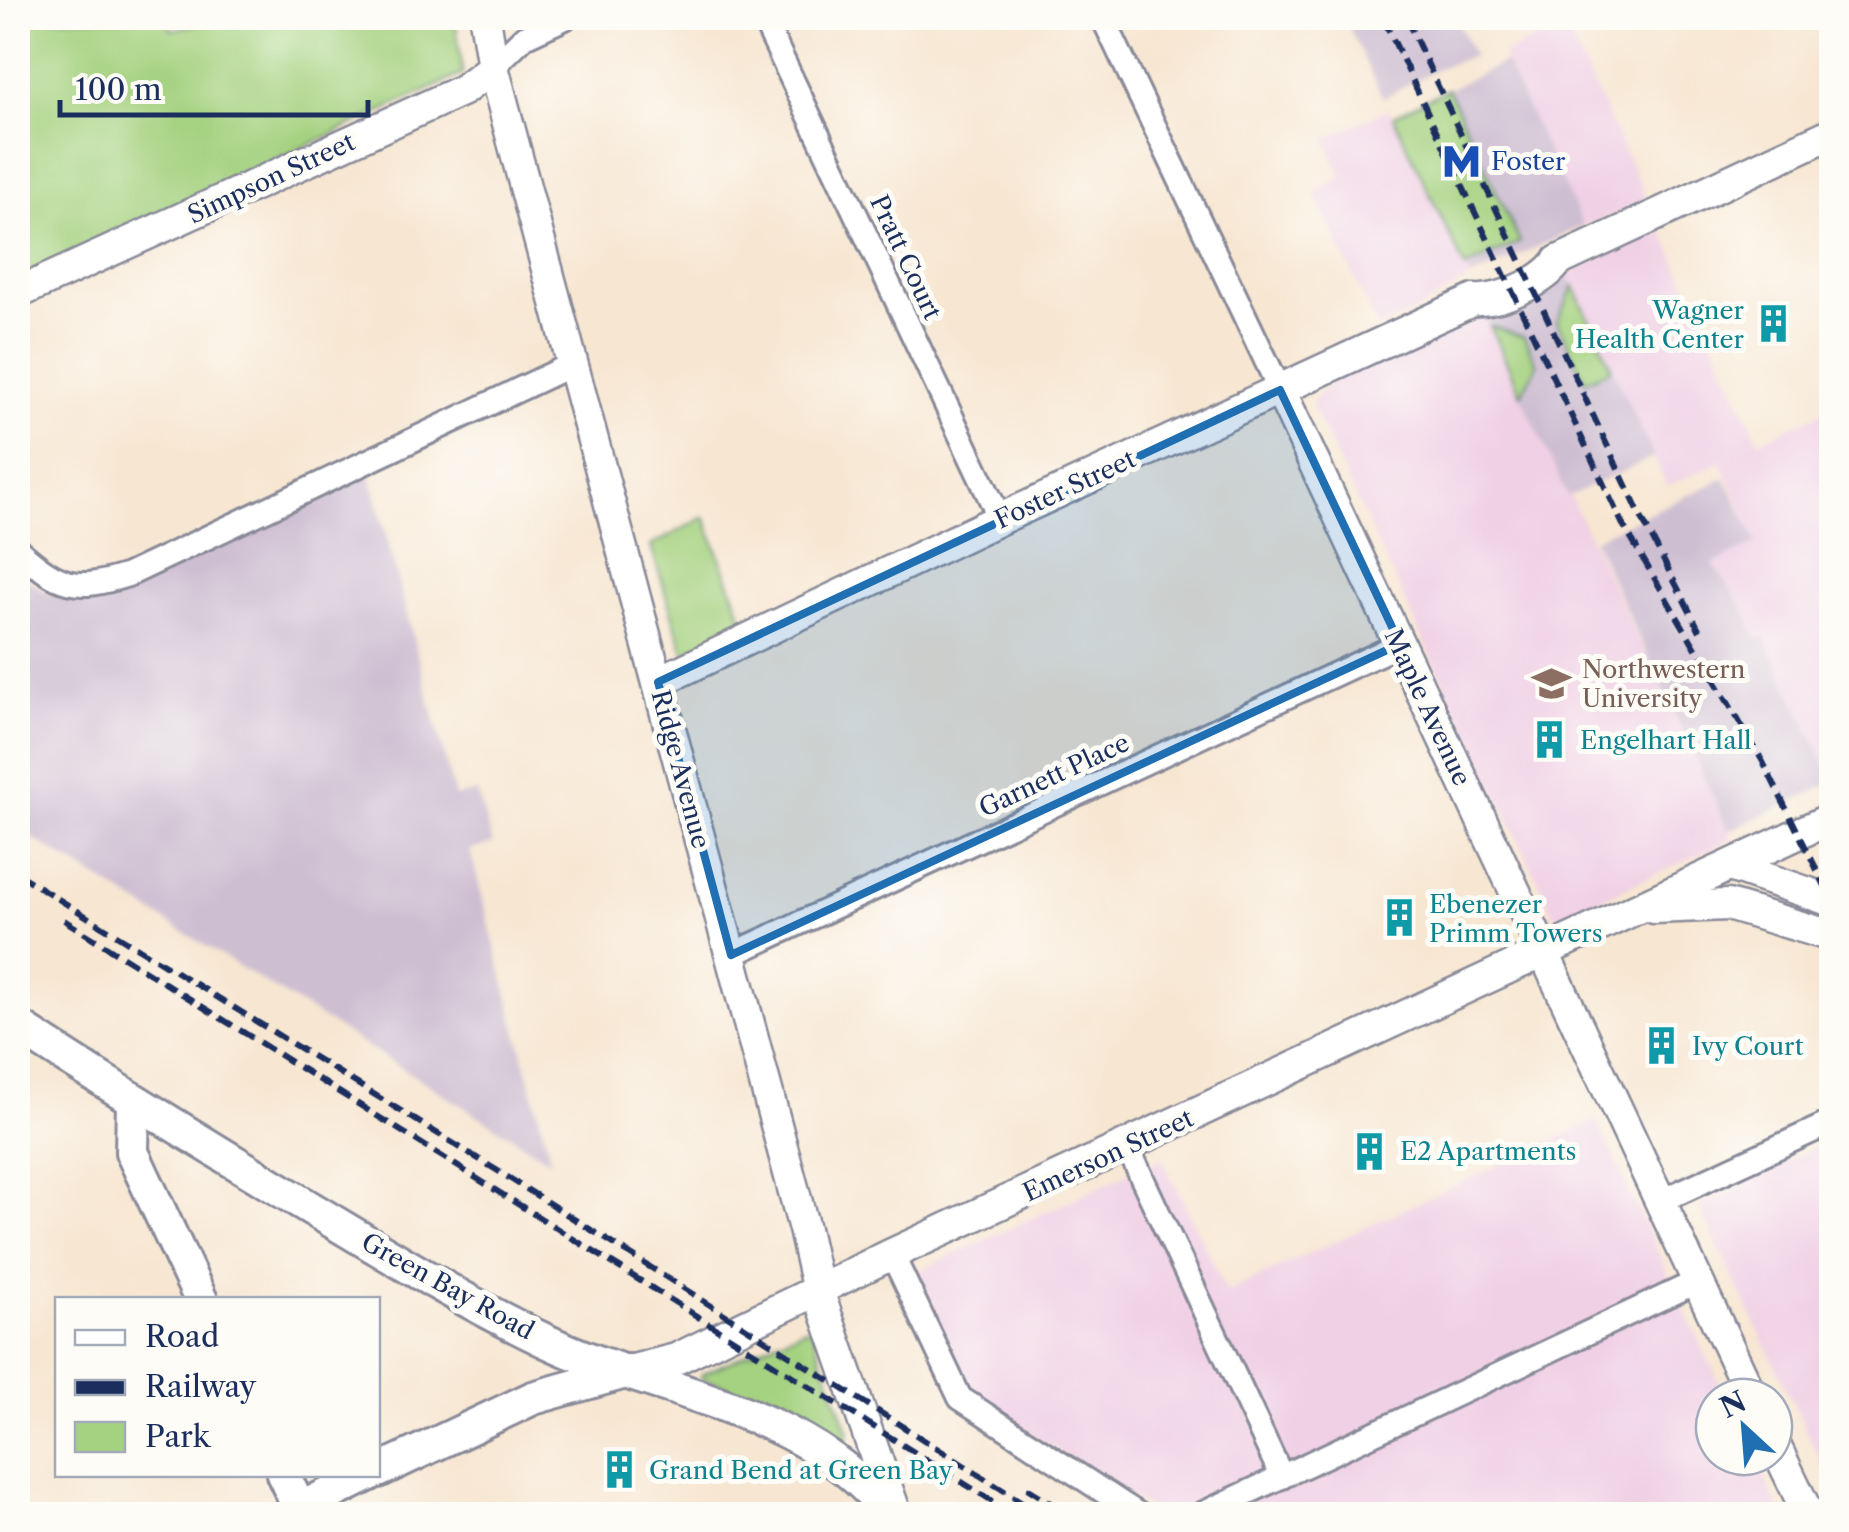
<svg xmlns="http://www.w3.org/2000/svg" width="1849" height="1532" viewBox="0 0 1849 1532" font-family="'Libre Caslon Text',serif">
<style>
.built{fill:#f0d0e5}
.industrial{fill:#cebed2}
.green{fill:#a5d280;stroke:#60806f;stroke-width:2.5}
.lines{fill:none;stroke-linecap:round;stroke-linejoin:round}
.minor-casing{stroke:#898a98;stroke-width:28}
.tertiary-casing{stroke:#898a98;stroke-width:35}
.secondary-casing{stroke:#898a98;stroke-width:38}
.minor{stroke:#fff;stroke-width:22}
.tertiary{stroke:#fff;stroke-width:30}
.secondary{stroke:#fff;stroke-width:32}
.rail{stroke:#1b2f5e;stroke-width:6;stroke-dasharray:15 8;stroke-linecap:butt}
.marked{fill:#1f6fb2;fill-opacity:0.2;stroke:#1f6fb2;stroke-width:8;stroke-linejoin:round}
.labels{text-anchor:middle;stroke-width:10;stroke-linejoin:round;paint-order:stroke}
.transit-label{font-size:25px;fill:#164399;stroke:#fdfcf7;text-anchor:start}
.street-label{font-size:25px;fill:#1b2f5e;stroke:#fdfcf7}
.culture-label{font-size:25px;fill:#0d838f;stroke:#fdfcf7;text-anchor:start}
.education-label{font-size:25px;fill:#785e54;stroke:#fdfcf7;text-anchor:start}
</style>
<rect width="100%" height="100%" fill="#fdfcf7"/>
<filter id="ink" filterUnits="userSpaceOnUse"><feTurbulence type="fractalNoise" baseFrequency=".01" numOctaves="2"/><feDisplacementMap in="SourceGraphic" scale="20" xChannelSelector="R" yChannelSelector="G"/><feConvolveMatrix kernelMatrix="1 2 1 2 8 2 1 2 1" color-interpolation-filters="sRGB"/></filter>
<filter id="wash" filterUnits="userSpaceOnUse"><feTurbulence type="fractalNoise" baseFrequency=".0048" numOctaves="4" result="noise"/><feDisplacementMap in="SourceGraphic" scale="40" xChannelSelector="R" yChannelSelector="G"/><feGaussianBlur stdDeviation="2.25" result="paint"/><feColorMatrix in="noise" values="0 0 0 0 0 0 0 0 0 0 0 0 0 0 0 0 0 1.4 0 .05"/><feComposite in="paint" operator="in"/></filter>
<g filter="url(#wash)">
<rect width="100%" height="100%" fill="#f7e6d1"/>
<g class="built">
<polygon points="1564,25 1648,201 1583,226 1502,55"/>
<polygon points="1388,109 1470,278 1423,307 1378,328 1314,191 1343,177 1325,139"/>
<polygon points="1661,227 1759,441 1831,408 1831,778 1764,638 1757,640 1743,608 1713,564 1756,543 1721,462 1667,486 1568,275"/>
<polygon points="1484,315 1733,839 1561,917 1554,915 1312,406 1315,398 1331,382 1462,321"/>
<polygon points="1596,1120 1726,1397 1714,1397 1714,1457 1755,1457 1782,1514 1159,1514 971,1397 912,1274 1162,1158 1227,1292"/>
<polygon points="1831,1139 1831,1482 1699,1206"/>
</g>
<g class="industrial">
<polygon points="1344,18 1455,18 1474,56 1438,68 1383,98"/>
<polygon points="1505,62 1583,226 1470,278 1393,116"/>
<polygon points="1568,275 1654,457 1568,497 1484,315"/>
<polygon points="370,474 455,797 477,792 493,844 470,850 551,1161 18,829 18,572 42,590 59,596 95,600 111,596"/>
<polygon points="1725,478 1757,543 1713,564 1743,608 1757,639 1764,637 1832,778 1831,783 1729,831 1593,539"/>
</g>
<g class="green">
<polygon points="18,18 168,18 171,30 206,22 206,18 455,18 463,74 18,279"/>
<polygon points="1448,89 1520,242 1465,268 1393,116"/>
<polygon points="1574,286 1612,368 1585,381 1557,322"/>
<polygon points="1490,326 1524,337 1537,365 1521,394"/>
<polygon points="705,517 745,624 684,653 651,546"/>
<polygon points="806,1328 811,1329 849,1433 844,1441 837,1441 797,1416 759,1398 701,1378 702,1374"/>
</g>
</g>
<g filter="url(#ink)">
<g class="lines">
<defs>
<g id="minor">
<polyline points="763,18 1000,519"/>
<polyline points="1103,18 1280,390"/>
<polyline points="493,67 524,37 565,18"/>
<path d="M18,550C60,586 74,592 128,575L573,364"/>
<polyline points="731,955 1400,644"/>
<polyline points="1127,1146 1282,1477"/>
<polyline points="1661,1201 1832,1122"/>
<polyline points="892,1254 960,1398 1138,1514"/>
<polyline points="1202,1514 1698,1281"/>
</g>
<g id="tertiary">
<polyline points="485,18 493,67 804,1229 818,1291 896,1514"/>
<polyline points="18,293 463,90 493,67"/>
<polyline points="1280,390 1752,1397"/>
<path d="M658,682L1000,519L1474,300C1499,302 1544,282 1558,261L1832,133"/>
<polyline points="1730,866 1832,901"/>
<polyline points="1653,908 1728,905 1832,936"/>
<polyline points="629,1371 676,1359 892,1254 1832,818"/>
<polyline points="1774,1443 1808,1514"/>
</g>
<g id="secondary">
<path d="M18,1026C113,1088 209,1147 307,1206C384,1252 462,1301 544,1340C659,1395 808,1406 889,1514"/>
<polyline points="133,1101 132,1152 201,1300"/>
<polyline points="378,1471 533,1398 629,1371"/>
<polyline points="283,1474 302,1514"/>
<polyline points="289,1514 370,1474"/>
</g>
</defs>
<use href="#minor" class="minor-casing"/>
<use href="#tertiary" class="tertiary-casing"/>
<use href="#secondary" class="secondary-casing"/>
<use href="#minor" class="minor"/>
<use href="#tertiary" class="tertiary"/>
<use href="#secondary" class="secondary"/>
<g class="rail">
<polyline points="1383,18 1623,525 1762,760 1832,900"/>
<polyline points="1406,18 1641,517 1700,631"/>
<polyline points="18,874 498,1171 1041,1514"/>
<polyline points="64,920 1013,1514"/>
<polyline points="1027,1488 1069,1514"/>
</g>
</g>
</g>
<path class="marked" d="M1280,390L1400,644L731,955L658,682Z"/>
<defs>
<symbol id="metro-bare" viewBox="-9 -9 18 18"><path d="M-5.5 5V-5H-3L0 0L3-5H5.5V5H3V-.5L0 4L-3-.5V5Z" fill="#1a4fb4" stroke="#fdfcf7" stroke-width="2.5" paint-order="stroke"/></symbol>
<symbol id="building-bare" viewBox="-9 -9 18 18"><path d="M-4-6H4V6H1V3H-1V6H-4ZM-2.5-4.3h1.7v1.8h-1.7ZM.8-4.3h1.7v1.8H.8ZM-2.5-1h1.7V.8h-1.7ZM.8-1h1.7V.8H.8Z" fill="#0f9aa8" stroke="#fdfcf7" stroke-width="2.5" paint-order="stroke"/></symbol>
<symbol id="university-bare" viewBox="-9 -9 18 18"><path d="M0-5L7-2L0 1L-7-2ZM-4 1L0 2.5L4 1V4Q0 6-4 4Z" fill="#8d6e63" stroke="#fdfcf7" stroke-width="2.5" paint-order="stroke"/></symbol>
</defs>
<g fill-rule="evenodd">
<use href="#metro-bare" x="1434" y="134" width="55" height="55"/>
<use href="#building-bare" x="1746" y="296" width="55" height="55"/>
<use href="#university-bare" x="1524" y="656" width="55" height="55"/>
<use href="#building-bare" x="1522" y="712" width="55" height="55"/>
<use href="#building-bare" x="1372" y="890" width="55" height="55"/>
<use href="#building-bare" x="1634" y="1018" width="55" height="55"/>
<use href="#building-bare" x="1342" y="1124" width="55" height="55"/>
<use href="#building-bare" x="592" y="1442" width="55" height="55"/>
</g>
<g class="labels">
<g class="transit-label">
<text x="1491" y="170">Foster</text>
</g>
<g class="street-label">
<text transform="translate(271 178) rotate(-25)" y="9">Simpson Street</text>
<text transform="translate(906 257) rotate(65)" y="9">Pratt Court</text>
<text transform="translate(1065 489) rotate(-25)" y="9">Foster Street</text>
<text transform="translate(1428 707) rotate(65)" y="9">Maple Avenue</text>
<text transform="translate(681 769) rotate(75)" y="9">Ridge Avenue</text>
<text transform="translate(1054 775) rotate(-25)" y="9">Garnett Place</text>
<text transform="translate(1108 1155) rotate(-25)" y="9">Emerson Street</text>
<text transform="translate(448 1286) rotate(29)" y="9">Green Bay Road</text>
</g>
<g class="culture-label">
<text x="1744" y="319" text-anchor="end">Wagner<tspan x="1744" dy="29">Health Center</tspan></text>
<text x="1580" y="749">Engelhart Hall</text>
<text x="1429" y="913">Ebenezer<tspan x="1429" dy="29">Primm Towers</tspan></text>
<text x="1692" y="1055">Ivy Court</text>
<text x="1400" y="1160">E2 Apartments</text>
<text x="649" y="1479">Grand Bend at Green Bay</text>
</g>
<g class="education-label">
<text x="1582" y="678">Northwestern<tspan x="1582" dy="29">University</tspan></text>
</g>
</g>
<rect width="1849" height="1532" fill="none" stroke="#fdfcf7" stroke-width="60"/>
<rect x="55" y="1297" width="325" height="180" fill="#fdfcf7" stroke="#a3aaba" stroke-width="2.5"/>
<rect x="75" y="1330" width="50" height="15" fill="#ffffff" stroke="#a3aaba" stroke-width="2.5"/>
<text x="145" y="1347" font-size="30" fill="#1b2f5e">Road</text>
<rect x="75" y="1380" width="50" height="15" fill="#1b2f5e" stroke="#a3aaba" stroke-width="2.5"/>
<text x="145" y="1397" font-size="30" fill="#1b2f5e">Railway</text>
<rect x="75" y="1422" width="50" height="30" fill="#a5d280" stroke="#a3aaba" stroke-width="2.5"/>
<text x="145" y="1447" font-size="30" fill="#1b2f5e">Park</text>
<g transform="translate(1744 1427) rotate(334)"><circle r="48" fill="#fdfcf7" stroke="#a3aaba" stroke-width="2.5"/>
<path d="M0-8L18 38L0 25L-18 38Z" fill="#1f6fb2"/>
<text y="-15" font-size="28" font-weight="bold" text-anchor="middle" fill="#1b2f5e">N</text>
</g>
<path d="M60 100v15h308v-15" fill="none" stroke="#1b2f5e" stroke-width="5"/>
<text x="75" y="100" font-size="30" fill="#1b2f5e" stroke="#fdfcf7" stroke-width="8" paint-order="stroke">100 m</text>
</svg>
